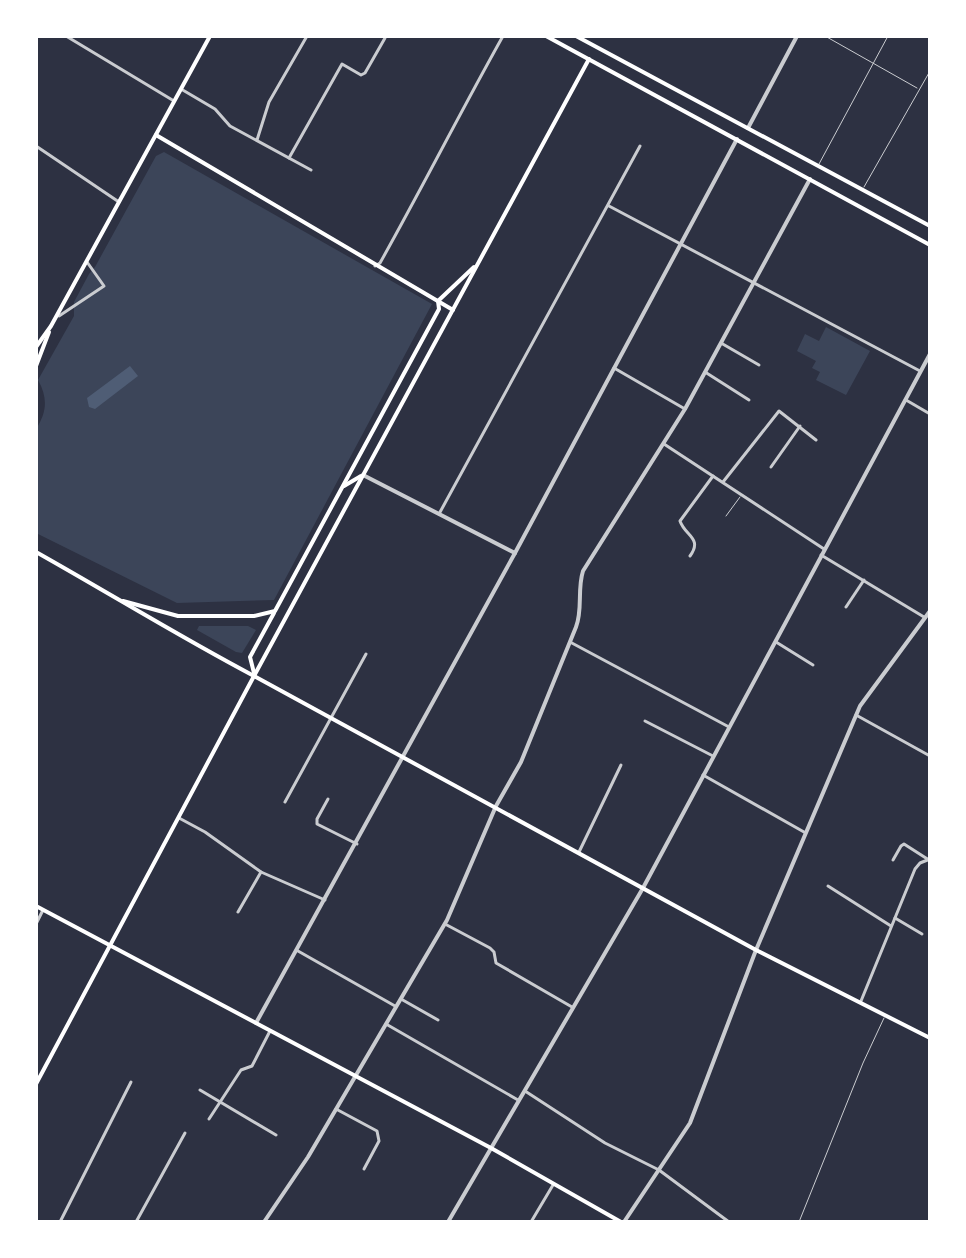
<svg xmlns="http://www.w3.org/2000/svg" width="966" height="1258" viewBox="0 0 966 1258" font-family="'PT Sans',sans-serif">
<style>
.green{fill:#3c4559}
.water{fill:#4f5d75}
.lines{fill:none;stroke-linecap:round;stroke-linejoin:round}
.service{stroke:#caccd0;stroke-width:1}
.minor{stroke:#caccd0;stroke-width:3}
.tertiary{stroke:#caccd0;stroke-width:4}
.secondary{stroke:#fff;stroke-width:4}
.primary{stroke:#fff;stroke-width:4}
</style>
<rect width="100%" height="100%" fill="#2d3142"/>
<g class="green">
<path d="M164,152L432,304L274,600L177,603L36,533V429C47,412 48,398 38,380L74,316V302L89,274L95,267L156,156Z"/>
<polygon points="826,327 870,351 846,395 816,380 820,372 812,368 816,361 797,351 805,334 819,341"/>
<polygon points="199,626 248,626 256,630 242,653 236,652 197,630"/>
</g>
<polygon class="water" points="130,366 138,376 95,409 89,407 87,398"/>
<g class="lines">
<g class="service">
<polyline points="825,36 917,88"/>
<polyline points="819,164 888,36"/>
<polyline points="864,187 930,71"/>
<polyline points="726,516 740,497"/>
<polyline points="799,1222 863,1063 884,1018"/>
</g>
<g class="minor">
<polyline points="66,36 174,101"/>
<polyline points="181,89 215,109 230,126 311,170"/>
<polyline points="257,140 269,102 307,36"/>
<polyline points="36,146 119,202"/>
<polyline points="289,158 342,64 361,75 365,73 385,38"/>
<polyline points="609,206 920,371"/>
<path d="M375,266L380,263C422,188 461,111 503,36"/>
<polyline points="59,316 104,286 87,262"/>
<polyline points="721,343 759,365"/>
<polyline points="614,368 685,409"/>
<polyline points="705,372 749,400"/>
<polyline points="906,400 930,414"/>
<polyline points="664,444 824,549"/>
<polyline points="771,467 800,426"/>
<polyline points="723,482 779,411 816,440"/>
<polyline points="439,514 640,146"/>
<polyline points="821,555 924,617"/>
<path d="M690,556C703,538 685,536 680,521L713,476"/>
<polyline points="846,607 864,580"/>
<polyline points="570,642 729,727"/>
<polyline points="776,642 813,665"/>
<polyline points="856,715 930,756"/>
<polyline points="645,721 713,756"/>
<polyline points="703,775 804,832"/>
<polyline points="328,799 317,819 317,824 357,844"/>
<polyline points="285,802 366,654"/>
<polyline points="179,818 205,832 261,872 325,900"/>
<polyline points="579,852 621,765"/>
<polyline points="893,860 901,846 904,844 929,860"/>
<polyline points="828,886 891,926"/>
<polyline points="238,912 261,872"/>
<polyline points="895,918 922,934"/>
<polyline points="36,924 43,910"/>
<polyline points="445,924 490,948 494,952 496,963 572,1007"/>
<polyline points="298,951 395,1006"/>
<polyline points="401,999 438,1020"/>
<polyline points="861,1001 915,869 920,863 930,859"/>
<polyline points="386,1024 518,1100"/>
<polyline points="200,1090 276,1135"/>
<polyline points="525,1091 605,1143 659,1170 729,1222"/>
<polyline points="336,1109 377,1131 379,1141 364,1169"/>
<polyline points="209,1119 241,1070 252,1066 270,1031"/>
<polyline points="60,1222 131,1082"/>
<polyline points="136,1222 185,1133"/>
<polyline points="531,1222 553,1185"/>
</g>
<g class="tertiary">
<polyline points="748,128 797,36"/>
<polyline points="363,475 515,553"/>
<polyline points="256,1023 515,553 737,139"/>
<path d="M264,1222L308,1157L447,920L496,806L521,762L576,627C583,609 577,590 583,571L685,409L810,179"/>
<polyline points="448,1222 643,888 930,354"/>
<polyline points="624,1222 690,1123 756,950 860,706 930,611"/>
</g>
<g class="secondary">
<polyline points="36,906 491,1148 621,1222"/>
<polyline points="36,1084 254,676 756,950 930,1038"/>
</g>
<g class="primary">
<polyline points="546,36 930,245"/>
<polyline points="576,36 930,226"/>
<polyline points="156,135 453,310"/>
<polyline points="36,347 51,326 210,36"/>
<polyline points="36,366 49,332"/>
<polyline points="36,404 36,413"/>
<polyline points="344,486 361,476"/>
<path d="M36,552C109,593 180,637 254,676"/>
<polyline points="123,601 178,616 254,616 275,611 439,309 438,301 474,267"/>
<polyline points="254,673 250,657 274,613"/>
<polyline points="254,676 589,59"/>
</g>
</g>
<rect width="966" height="1258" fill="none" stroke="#ffffff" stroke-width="76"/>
</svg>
